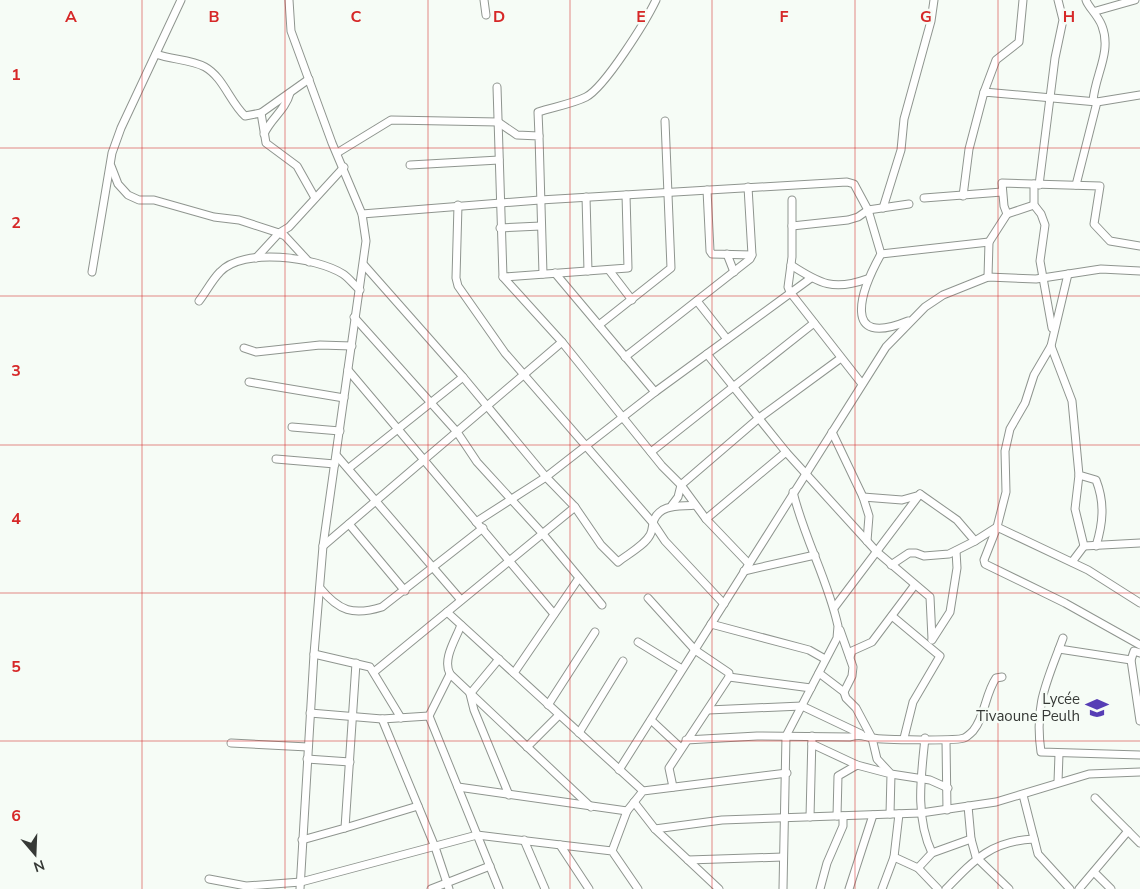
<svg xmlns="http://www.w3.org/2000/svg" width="1140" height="889" viewBox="0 0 1140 889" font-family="'Nunito Sans',sans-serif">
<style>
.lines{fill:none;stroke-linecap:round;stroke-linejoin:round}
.minor-casing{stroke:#8f958f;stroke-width:9}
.minor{stroke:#fff;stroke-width:7}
.grid{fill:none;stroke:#d62828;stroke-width:1;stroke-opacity:0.55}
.labels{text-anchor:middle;stroke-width:5;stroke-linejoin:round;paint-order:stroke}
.poi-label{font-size:15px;fill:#363936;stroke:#f6fcf6;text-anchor:end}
.grid-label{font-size:16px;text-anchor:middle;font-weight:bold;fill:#d62828;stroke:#f6fcf6;stroke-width:5;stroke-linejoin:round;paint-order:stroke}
</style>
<rect width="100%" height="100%" fill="#f6fcf6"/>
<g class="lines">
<defs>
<g id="minor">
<polyline points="289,0 291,31 332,143 362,214 366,241 323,546 314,654 300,889"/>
<polyline points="484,0 486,15"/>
<path d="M1086,0C1088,7 1098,15 1102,26C1112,52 1095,75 1093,101"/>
<polyline points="1096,11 1135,0"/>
<path d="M156,54C172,60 190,59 205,67C223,77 230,102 245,116L261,113L309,79"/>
<polyline points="497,87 503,277 628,268 626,195"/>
<polyline points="984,92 996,60 1019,42 1023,0"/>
<polyline points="261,113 266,143 297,166 315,198"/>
<path d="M264,134C271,118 285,111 290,93"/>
<path d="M539,136L538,112C553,107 572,104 586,97C605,87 646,21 656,0"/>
<polyline points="337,153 391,120 498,122 517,135 539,136 543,274"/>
<polyline points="410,165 499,160"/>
<polyline points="111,166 118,184 128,195 139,200 154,200 214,217 239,220 279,233 289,227 344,167"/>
<polyline points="1034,184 1034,205 1041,214 1045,225 1040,261 1052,328"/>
<polyline points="1039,185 1055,58 1063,20 1058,0"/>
<polyline points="1076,185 1097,102"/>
<polyline points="707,190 710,251 712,254 752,255"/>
<polyline points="963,196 969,149 984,92 1097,102 1140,95"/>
<polyline points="586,197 588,271"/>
<polyline points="924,198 1002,192"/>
<polyline points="792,200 792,257 788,287 790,292 862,384"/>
<polyline points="458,205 456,278 458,286 505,353 653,523 665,541 724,604"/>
<polyline points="883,208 901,150 904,119 931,21 934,0"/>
<path d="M362,214L540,200L847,182L854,184L868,210L881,254C861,290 840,349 908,321"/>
<polyline points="1007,214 1034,205"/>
<polyline points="792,226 848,220 858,217 868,210 909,204"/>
<polyline points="500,228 541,226"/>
<polyline points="727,254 734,272"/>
<polyline points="881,254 989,242"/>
<polyline points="256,258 279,233 285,236 309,262"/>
<polyline points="364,265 463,377 546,477 476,522"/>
<path d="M791,265C820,284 834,291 867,279"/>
<polyline points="609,270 632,300"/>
<polyline points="92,272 112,153 121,128 181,0"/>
<polyline points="555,273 655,392"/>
<polyline points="1068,274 1051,346 1034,375 1025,403 1010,429 1005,451 1006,492 997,527 984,560 985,564 1065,603 1140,645"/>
<polyline points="503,277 562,342 662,466 681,485 706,519 749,564"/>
<polyline points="988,277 989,242 1007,214 1004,206 1002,183 1100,186 1094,224 1110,241 1140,246"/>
<path d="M199,301C206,292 212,280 220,272C243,247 316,257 343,274C349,278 354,285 360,290"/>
<polyline points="697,301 727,339"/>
<polyline points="354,317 457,432 477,462 542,533 602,605"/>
<polyline points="599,325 671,268 665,121"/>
<path d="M1051,346L1072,401L1079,475L1096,480C1105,503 1103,523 1096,546"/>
<polyline points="244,348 256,352 320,345 352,346"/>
<polyline points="707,354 786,452"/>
<polyline points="625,357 750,259 752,255 748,187"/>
<polyline points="348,370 554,614"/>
<polyline points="249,382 344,398"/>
<polyline points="292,427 340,431"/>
<polyline points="832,432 863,497 869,516 867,541"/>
<polyline points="651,452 814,323"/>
<polyline points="337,456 461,600"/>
<polyline points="276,459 335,464"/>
<polyline points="349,468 463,377"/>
<polyline points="1079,475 1075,509 1084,546"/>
<polyline points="863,497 902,500 920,495"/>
<polyline points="672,505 678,497 681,485 759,418 841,358"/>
<path d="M695,505C681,507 661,503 654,520C652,524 653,530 650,535C644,546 628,554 618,562L601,545L575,507L546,477L655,392L811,278"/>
<polyline points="706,519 786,452 877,552 930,597 932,639"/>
<polyline points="349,524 405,591"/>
<polyline points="975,541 997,527 1088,570 1140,603"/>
<polyline points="323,546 562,342"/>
<polyline points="1084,546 1140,543"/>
<polyline points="1072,562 1084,546"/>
<polyline points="891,565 909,553 916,553 924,556 949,554 975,541 957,520 920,494"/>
<polyline points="744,571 815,555"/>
<path d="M320,588C339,611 353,616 382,607L483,528"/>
<polyline points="648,598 695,650 729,673 729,677 669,768 673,787"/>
<polyline points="834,608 920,494"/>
<polyline points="447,612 643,791"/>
<polyline points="892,616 940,656 913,702 904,738"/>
<polyline points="711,624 809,650 825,659"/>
<path d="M461,625C456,639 442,659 450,674L591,807"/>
<polyline points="840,630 853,667 852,676 844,692 846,698 856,708 872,738 877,759 891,774 930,780 948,788"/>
<path d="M1063,638C1047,682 1034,704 1041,752L1140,755"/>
<polyline points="932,640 950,612 957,568 956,551"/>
<polyline points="638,642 682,669"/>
<polyline points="1059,649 1131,660"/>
<polyline points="1140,653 1134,651 1131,660 1140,721"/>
<polyline points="314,654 370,667 401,718"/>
<polyline points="850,657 852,651 872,642 914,586"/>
<polyline points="499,659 470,694 474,710 509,795"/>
<polyline points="374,672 575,507"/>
<polyline points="514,673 579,578"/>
<polyline points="819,673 844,692"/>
<polyline points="450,674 429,716 499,889"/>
<polyline points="729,677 811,688"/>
<polyline points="548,705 595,632"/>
<polyline points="708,710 802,706 861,734"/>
<polyline points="310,713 382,719 429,716"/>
<polyline points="382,719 435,847 449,889"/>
<polyline points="651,720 681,748"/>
<polyline points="579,733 623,661"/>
<path d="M925,738C921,777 915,817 932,853"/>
<path d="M686,740L757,736L850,737C860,734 862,736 872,738C882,740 958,741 964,738C967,737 971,733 973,731C985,717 985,694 996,678L1002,677"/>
<polyline points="946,741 947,810"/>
<polyline points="231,743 308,747"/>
<polyline points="812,744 857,765"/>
<polyline points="527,747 559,715"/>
<polyline points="307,759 350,762"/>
<polyline points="619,770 886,347 925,307 943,295 988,277 1036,279 1101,269 1140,271"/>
<polyline points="1058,782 1059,754"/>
<polyline points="458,787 627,811"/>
<polyline points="1023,795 1038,854 1070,889"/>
<polyline points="1095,798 1140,843"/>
<polyline points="634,802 655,829 719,889"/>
<polyline points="968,806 971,839 976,857 1009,889"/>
<polyline points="837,816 838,776 857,765 891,774 890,814"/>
<polyline points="810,817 812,736"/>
<polyline points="345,828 418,806"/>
<polyline points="655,829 722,820 921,813 996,802 1089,774 1140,772"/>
<polyline points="302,840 345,828 356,663"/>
<polyline points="524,840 545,889"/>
<polyline points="560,845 589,889"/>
<polyline points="612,851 627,811 643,791 787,773"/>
<polyline points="894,857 918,868 938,889"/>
<polyline points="688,860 783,857"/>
<polyline points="918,868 932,853 971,839"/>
<polyline points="1094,872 1111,889"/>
<polyline points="209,879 246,886 301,882 477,835 612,851 638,889"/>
<polyline points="431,889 490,866"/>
<path d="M783,889L786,736L837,638L838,626C828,580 804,538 793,492"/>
<polyline points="820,889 827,863 843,826 843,816"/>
<polyline points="849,889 873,815"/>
<polyline points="882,889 894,857 899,814"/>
<path d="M946,889C974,860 991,841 1034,839"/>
<polyline points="1079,889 1128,831"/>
</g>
</defs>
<use href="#minor" class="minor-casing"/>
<use href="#minor" class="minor"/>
</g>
<path class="grid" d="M142,0V889M285,0V889M428,0V889M570,0V889M712,0V889M855,0V889M998,0V889M0,148H1140M0,296H1140M0,445H1140M0,593H1140M0,741H1140"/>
<defs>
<symbol id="school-bare" viewBox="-9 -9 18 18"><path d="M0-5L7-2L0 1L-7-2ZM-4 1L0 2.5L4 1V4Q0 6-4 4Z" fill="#563db5" stroke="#f6fcf6" stroke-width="2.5" paint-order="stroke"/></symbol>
</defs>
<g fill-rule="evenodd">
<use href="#school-bare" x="1081" y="692" width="32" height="32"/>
</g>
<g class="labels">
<g class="poi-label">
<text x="1080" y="704">Lycée<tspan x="1080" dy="17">Tivaoune Peulh</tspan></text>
</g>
</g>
<g class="grid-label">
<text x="71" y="22">A</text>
<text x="214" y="22">B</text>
<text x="356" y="22">C</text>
<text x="499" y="22">D</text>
<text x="641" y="22">E</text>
<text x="784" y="22">F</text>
<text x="926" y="22">G</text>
<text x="1069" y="22">H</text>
<text x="16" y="80">1</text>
<text x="16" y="228">2</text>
<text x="16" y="376">3</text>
<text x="16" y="524">4</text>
<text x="16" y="672">5</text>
<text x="16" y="821">6</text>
</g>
<g transform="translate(35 854) rotate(161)" stroke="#f6fcf6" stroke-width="4" paint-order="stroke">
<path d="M0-4L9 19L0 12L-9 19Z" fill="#363936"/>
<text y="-8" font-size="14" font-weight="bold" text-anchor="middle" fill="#363936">N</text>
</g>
</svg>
